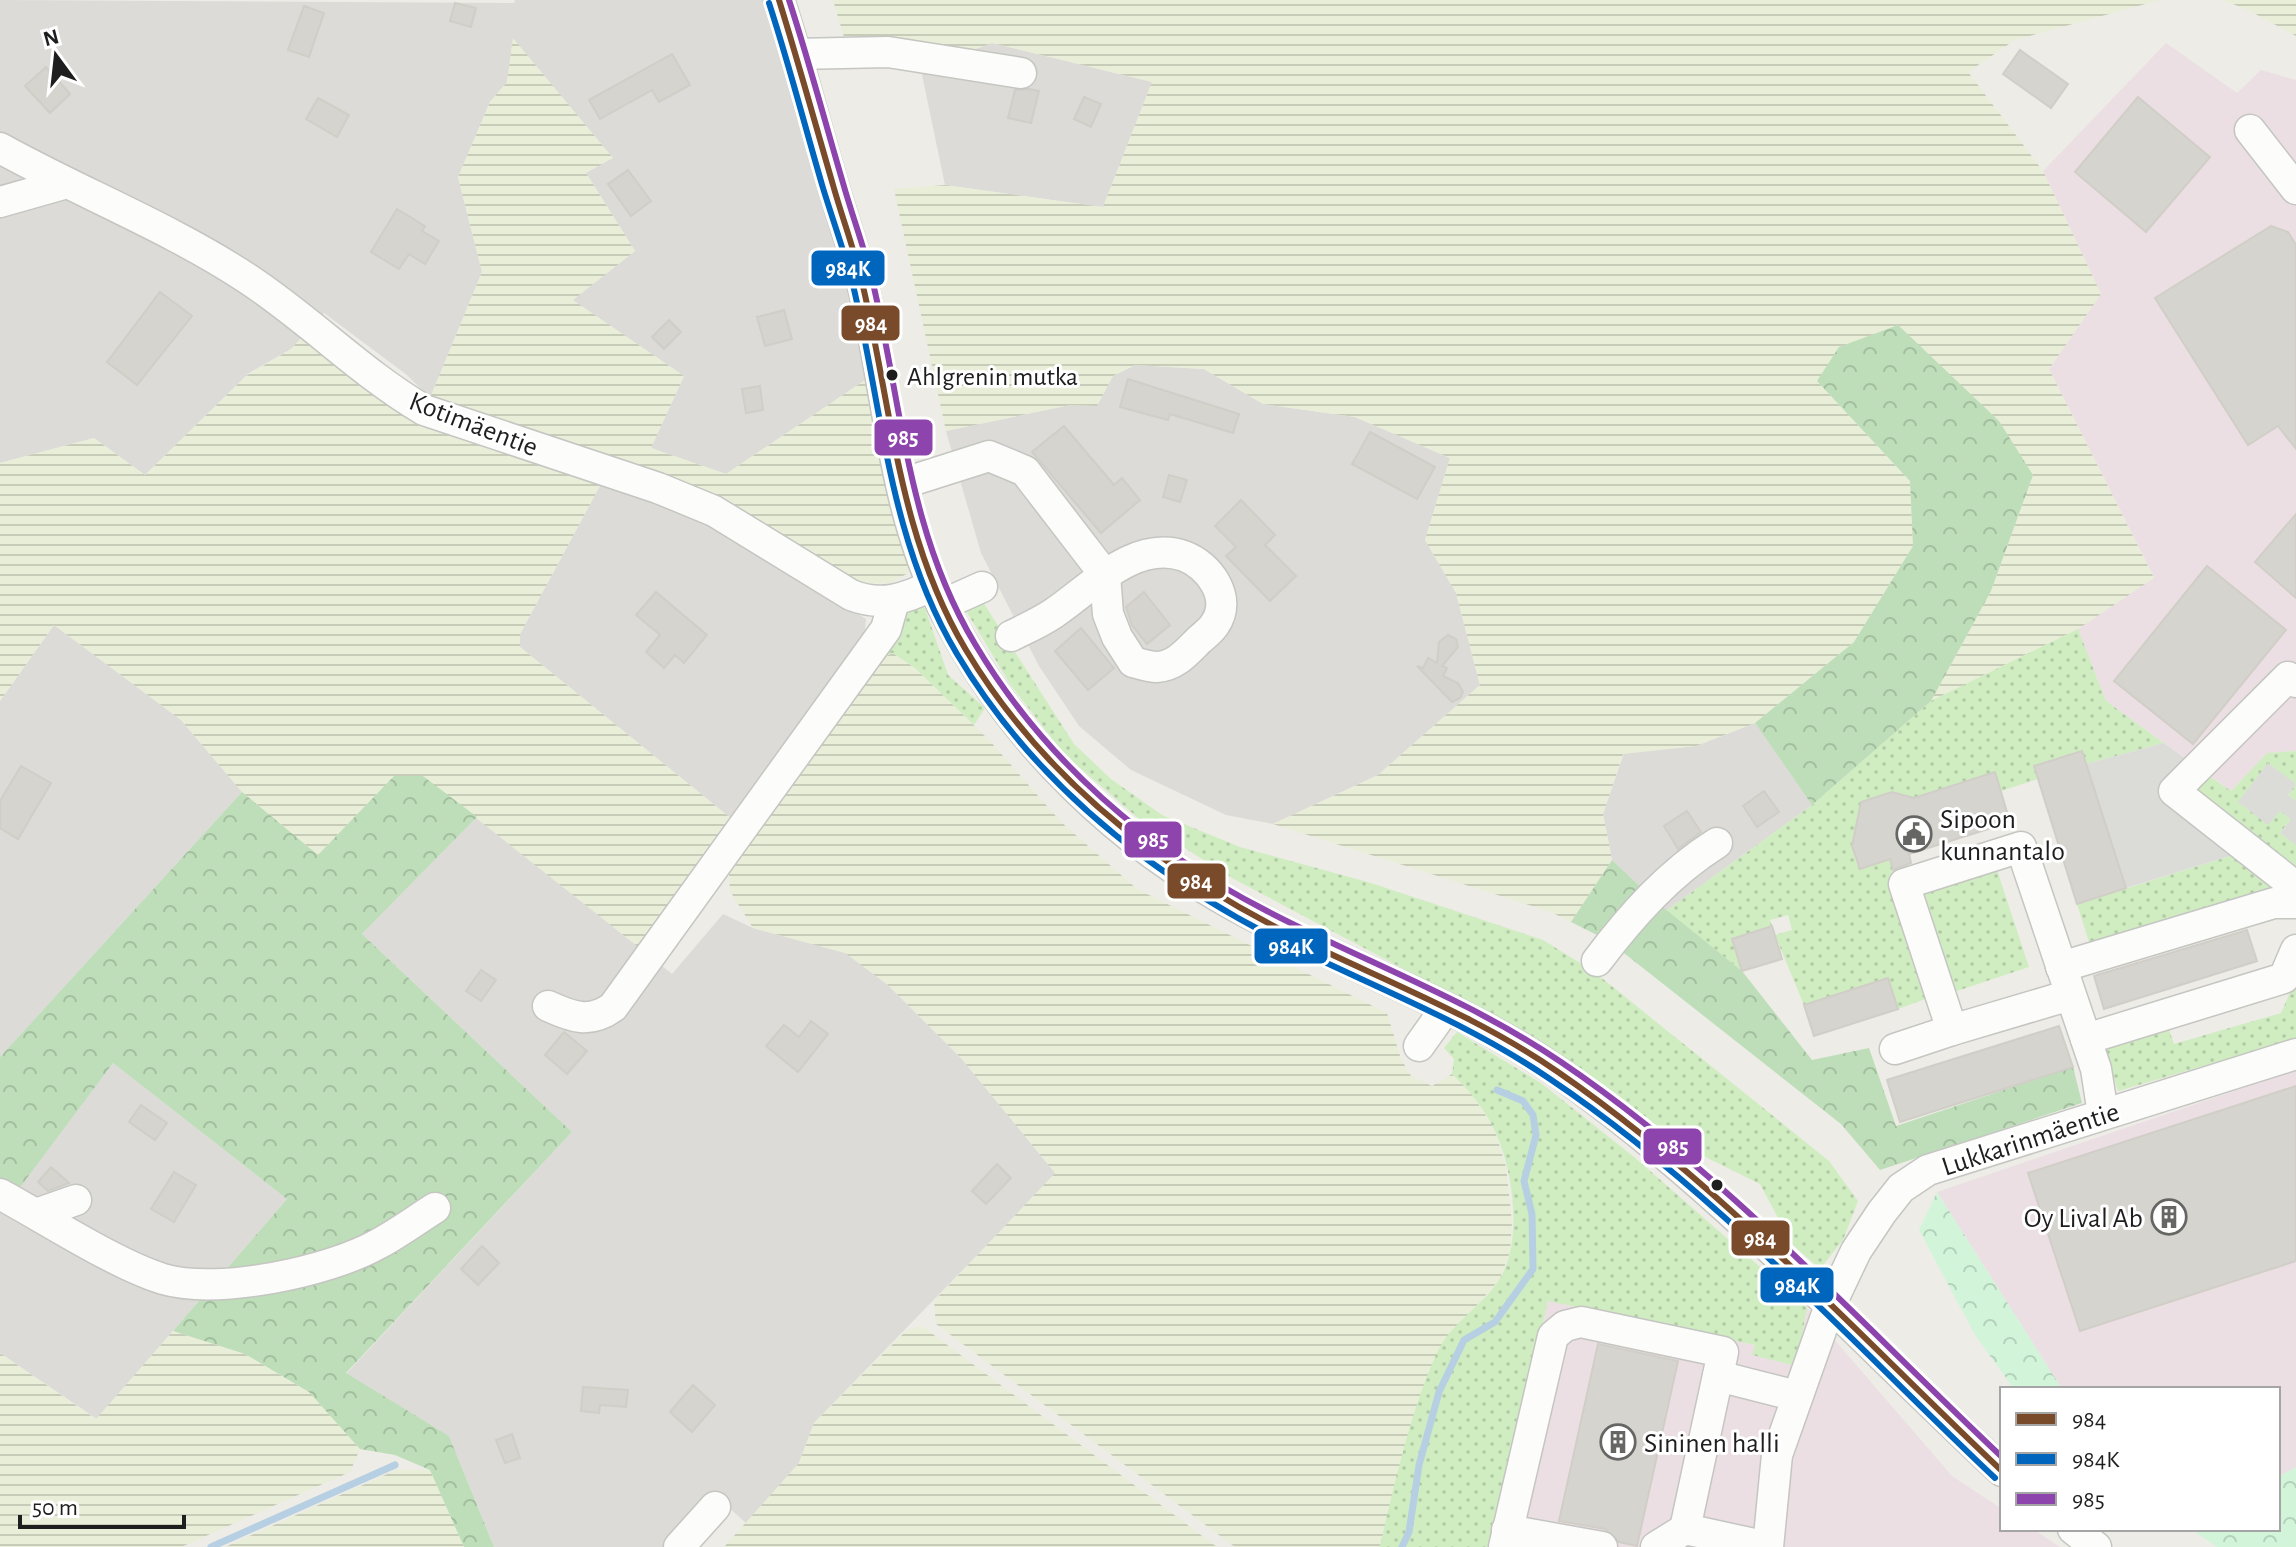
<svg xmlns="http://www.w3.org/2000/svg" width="2296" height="1547" viewBox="0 0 2296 1547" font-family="'Alegreya Sans',sans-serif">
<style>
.residential{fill:#dcdbd7}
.industrial{fill:#ebdfe3}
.farmland{fill:url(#farmland-rules)}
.grass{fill:url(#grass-dots)}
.forest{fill:url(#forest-crowns)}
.park{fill:url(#park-crowns)}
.parking{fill:#dbdbd8}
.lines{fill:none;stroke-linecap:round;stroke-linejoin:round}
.stream{stroke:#b7cfe2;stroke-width:7}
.building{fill:#d6d4cf;stroke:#d0cec7;stroke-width:2}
.minor-casing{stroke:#c5c5c2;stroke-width:33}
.minor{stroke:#fcfcfb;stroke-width:30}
.bus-1-casing{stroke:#fff;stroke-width:12}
.bus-2-casing{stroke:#fff;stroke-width:12}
.bus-3-casing{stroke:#fff;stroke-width:12}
.bus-1{stroke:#7a4b2a;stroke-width:6}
.bus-2{stroke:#0065bd;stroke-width:6}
.bus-3{stroke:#8e44ad;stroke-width:6}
.bus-dot{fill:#1e1e1e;stroke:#fff;stroke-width:3}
.labels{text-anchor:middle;stroke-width:6;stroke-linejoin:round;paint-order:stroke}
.bus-label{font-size:26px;fill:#1e1e1e;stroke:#fff;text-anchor:start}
.street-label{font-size:28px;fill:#1e1e1e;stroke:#fff}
.poi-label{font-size:28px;fill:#1e1e1e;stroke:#fff;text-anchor:start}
.line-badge{stroke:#fff;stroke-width:3}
.badge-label{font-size:22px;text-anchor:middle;font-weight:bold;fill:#fff}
</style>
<defs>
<pattern id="farmland-rules" width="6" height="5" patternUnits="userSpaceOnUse" patternTransform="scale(2)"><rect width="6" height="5" fill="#e9eed8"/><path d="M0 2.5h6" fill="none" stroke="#c7ccb9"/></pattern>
<pattern id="grass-dots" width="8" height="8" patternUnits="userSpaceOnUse" patternTransform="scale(2)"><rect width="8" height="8" fill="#d0edc2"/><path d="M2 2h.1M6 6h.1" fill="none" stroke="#b2cba6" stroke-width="1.8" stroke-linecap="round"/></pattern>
<pattern id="forest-crowns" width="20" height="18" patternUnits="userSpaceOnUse" patternTransform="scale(2)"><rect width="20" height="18" fill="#bedeb9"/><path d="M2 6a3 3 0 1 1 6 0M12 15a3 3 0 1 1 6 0" fill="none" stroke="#a3be9f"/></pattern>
<pattern id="park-crowns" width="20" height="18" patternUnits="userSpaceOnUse" patternTransform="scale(2)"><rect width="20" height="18" fill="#d2f5da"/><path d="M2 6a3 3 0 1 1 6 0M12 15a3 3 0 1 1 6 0" fill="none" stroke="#b4d2bb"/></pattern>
</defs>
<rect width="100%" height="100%" fill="#edece6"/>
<g class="residential">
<polygon points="0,0 514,3 515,0 770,0 853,291 868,378 726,474 651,448 684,376 572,300 635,251 586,173 612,157 513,39 507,82 490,102 458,177 482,272 430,398 407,375 324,313 291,349 249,373 145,475 94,438 0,463"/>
<polygon points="992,43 1152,82 1103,207 945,185 916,46 968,51"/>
<polygon points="1135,365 1204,369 1263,404 1355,417 1450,458 1425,540 1456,593 1480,685 1378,775 1273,824 1226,815 1131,770 1079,726 1039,666 981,553 946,431 1070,405 1097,406 1113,376"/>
<polygon points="601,484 709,520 866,619 863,648 738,824 520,647 520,634"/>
<polygon points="54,625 181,720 242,792 0,1057 0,701"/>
<polygon points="1755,723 1812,805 1666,911 1612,860 1603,814 1624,753 1696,746"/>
<polygon points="477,817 672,974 723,914 753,928 846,953 888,985 961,1058 1056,1174 814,1423 799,1463 746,1523 716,1496 664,1547 494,1547 449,1436 346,1374 572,1132 362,934"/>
<polygon points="113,1063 287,1199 97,1419 0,1353 0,1208 3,1209"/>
</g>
<g class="industrial">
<polygon points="2166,43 2237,93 2261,70 2296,80 2296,751 2267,753 2231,791 2106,701 2078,629 2154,577 2049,369 2101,294 2043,171"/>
<polygon points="2296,1070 2296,1467 2278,1477 2278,1389 2062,1389 1937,1192"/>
<polygon points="1548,1301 1755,1345 1753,1355 1796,1365 1807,1308 1952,1476 2002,1509 2002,1529 2033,1529 2060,1547 1492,1547"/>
</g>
<g class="farmland">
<polygon points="833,0 2160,0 2015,40 1968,72 2043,171 2101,294 2049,369 2154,578 2078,629 1931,701 1991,591 2033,475 1817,381 1910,481 1913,546 1854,642 1755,723 1696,746 1623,754 1603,814 1612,860 1571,922 1551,912 1273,824 1378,775 1480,685 1456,593 1425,540 1450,458 1355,417 1263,404 1204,369 1135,365 1113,376 1097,406 1070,405 946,431 894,189 945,185 1103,207 1152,82 992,43 968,52 844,37"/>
<polygon points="2223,0 2296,0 2296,36 2250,11"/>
<polygon points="513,38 613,158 586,173 635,251 573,300 684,376 651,448 726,474 868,378 912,571 890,583 852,584 430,398 482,272 458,177 490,102 507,82"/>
<polygon points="304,335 601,484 520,634 520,647 738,824 642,950 423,776 394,776 318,855 242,792 181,720 54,625 0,701 0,463 94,438 145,475 246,376 291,349"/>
<polygon points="893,653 915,668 990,741 1061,822 1137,889 1387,1013 1401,1059 1411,1076 1432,1086 1452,1074 1469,1090 1494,1128 1506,1167 1512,1222 1510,1252 1499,1280 1440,1347 1419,1403 1380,1547 1235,1547 936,1324 934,1301 1055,1173 961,1058 888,985 845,953 753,928 730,891 729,873 877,660"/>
<polygon points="922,1326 1217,1547 724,1547 799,1463 814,1423 907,1330"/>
<polygon points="173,1331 245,1354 309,1392 360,1449 350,1472 181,1547 0,1547 0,1353 96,1419"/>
<polygon points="396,1470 430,1470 464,1547 225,1547"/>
</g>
<g class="grass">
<polygon points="979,596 1074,744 1111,779 1162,815 1240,847 1371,883 1543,940 1593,971 1829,1161 1858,1201 1843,1240 1820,1269 1792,1244 1760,1184 1683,1146 1559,1055 1451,994 1232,878 1139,819 1063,753 1010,684 962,604"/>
<polygon points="911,604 925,608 948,675 985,708 974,725 915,668 893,653 877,660"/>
<polygon points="2078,629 2106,701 2164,743 2086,764 2082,751 2034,766 2038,779 2001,791 1995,772 1909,800 1892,792 1862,802 1853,847 1860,868 1890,859 1931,997 1898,1009 1888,978 1804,1005 1775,935 1792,930 1788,915 1770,920 1772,926 1732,939 1742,971 1666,911 1812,805 1931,701"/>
<polygon points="2296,751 2296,801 2288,795 2295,785 2268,763 2280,810 2291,819 2280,833 2296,845 2296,870 2188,787 2202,771 2231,791 2267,753"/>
<polygon points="2233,855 2281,888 2090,945 2077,904"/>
<polygon points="1996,867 2029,967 1954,992 1922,891"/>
<polygon points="2296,979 2296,1039 2118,1091 2102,1040 2166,1021 2174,1044 2281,1013"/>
<path d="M1457,1032L1541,1083L1634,1157L1807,1308L1796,1366L1752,1355L1755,1345L1548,1301L1492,1547H1380C1392,1492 1414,1398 1439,1349C1452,1323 1483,1305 1499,1280C1524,1241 1513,1166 1493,1127C1483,1107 1468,1089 1452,1074L1454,1059L1444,1048Z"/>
</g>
<g class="forest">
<polygon points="1898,325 1999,421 2033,475 1991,591 1931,701 1812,805 1755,723 1854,642 1913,546 1910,481 1817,381 1839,347"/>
<polygon points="394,776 423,776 477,817 362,934 572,1132 346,1373 449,1436 494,1547 464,1547 430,1470 395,1455 360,1449 309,1392 245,1354 173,1331 287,1199 113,1063 3,1210 0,1208 0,1057 242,792 318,855"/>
<polygon points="1612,860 1647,893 1607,940 1571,922"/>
<polygon points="1654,900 1742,971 1812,1060 1869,1048 1896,1126 2073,1067 2082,1103 1880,1170 1841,1124 1615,946"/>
</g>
<g class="park">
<polygon points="1937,1192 2062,1389 2014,1389 1975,1335 1919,1230"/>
<polygon points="2296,1467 2296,1547 2217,1547 2191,1529 2278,1529 2278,1477"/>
</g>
<g class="parking">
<polygon points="2164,743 2202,771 2189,787 2233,855 2126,888 2086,764"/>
<polygon points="2268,763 2296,784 2288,795 2296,801 2296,845 2280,833 2291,819 2280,811 2268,825 2238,802"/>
</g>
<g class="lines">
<g class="stream">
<polyline points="211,1547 395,1465"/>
<polyline points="1402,1547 1409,1532 1419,1465 1439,1392 1464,1340 1495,1322 1533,1269 1532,1214 1524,1181 1536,1135 1533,1115 1523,1101 1497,1090"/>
</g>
</g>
<g class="building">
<polygon points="455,3 476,8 471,27 450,21"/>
<polygon points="304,6 324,13 309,57 288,50"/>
<polygon points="2020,50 2068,84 2051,108 2003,74"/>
<polygon points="672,54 690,85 659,102 652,90 600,119 589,100"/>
<polygon points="46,67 70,94 50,113 25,86"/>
<polygon points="1029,89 1039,91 1031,123 1008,118 1015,90"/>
<polygon points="1084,97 1101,104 1091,127 1074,119"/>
<polygon points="2138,97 2210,157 2146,232 2075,172"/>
<polygon points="318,98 349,115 337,137 306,119"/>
<polygon points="628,170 651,201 631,216 608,184"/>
<polygon points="397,209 425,226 422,231 439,241 425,264 409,254 399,269 371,252"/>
<polygon points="2271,226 2288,232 2296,245 2296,449 2278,426 2248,445 2155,298"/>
<polygon points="160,292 192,316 137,385 107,362"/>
<polygon points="784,310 792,339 765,346 757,317"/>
<polygon points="669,320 681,332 664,349 652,337"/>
<polygon points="1128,379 1239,414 1233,433 1170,414 1168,420 1120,407"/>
<polygon points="760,386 763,410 746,413 742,389"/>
<polygon points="1064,426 1114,485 1122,478 1140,500 1101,533 1032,452"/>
<polygon points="1370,432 1435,467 1417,499 1352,464"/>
<polygon points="1169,475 1187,480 1180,502 1163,497"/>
<polygon points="1241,500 1275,535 1265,545 1296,576 1270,601 1226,556 1236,547 1215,526"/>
<polygon points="2296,514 2296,598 2255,562"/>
<polygon points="2207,566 2286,630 2193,744 2114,681"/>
<polygon points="656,592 707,635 684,663 675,655 664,668 646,652 660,635 636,615"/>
<polygon points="1144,592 1170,625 1147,644 1132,625 1126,607"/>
<polygon points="1081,628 1114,668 1088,690 1055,651"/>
<polygon points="1448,635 1456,639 1458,647 1442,666 1447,668 1443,676 1458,683 1463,692 1460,698 1452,702 1417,666 1423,668 1428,658 1437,663 1439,642"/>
<polygon points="2082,751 2126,888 2077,904 2034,766"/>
<polygon points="21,766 51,783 18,839 0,828 0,801"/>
<polygon points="1995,772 2010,822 1909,854 1911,863 1893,870 1890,859 1860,869 1852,846 1861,802 1892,792 1914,798"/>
<polygon points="1764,791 1779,812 1757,827 1743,806"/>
<polygon points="1687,811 1701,832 1678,849 1664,826"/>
<polygon points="1772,926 1782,959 1742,971 1732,939"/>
<polygon points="2247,930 2257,961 2104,1009 2094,976"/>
<polygon points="481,970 496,980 481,1001 466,991"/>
<polygon points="1888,978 1898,1009 1814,1036 1804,1005"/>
<polygon points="811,1021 828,1034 798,1072 766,1046 784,1025 799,1037"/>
<polygon points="2059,1026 2073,1067 1900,1122 1887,1080"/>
<polygon points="564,1032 587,1051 567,1074 545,1055"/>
<polygon points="2296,1086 2296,1261 2080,1331 2028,1173"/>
<polygon points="141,1105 167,1123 155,1140 129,1122"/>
<polygon points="997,1164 1011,1178 986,1204 972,1191"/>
<polygon points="51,1167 69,1183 48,1191 38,1182"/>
<polygon points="174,1172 196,1185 174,1222 151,1209"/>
<polygon points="482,1246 499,1263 478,1285 461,1269"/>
<polygon points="1598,1344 1678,1361 1637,1546 1619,1542 1605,1529 1559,1521"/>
<polygon points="693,1385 715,1405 692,1432 670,1412"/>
<polygon points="583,1387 628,1390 626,1407 600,1405 599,1413 581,1411"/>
<polygon points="512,1434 520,1458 505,1463 496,1440"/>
</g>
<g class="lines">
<defs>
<g id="minor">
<path d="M779,0C798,58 813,117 830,175C840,211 853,246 862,282C888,389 892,505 942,605C1002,726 1100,828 1216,895C1327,960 1452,999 1558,1072C1720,1186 1857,1336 2002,1471"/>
<polyline points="796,54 888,52 1021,73"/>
<polyline points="2250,130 2296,189"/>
<path d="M0,148C81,193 171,228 248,279C309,319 361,373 424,410L658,488L714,511L851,595C881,607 905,599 933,585"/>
<polyline points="0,202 67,183"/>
<path d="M901,484L989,456L1025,471L1105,575L1108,614L1117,637L1133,662C1140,664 1150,667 1157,667C1175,666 1186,653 1198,641C1203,636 1211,631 1215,624C1233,598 1209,565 1184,556C1135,539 1091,588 1054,613C1041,622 1025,629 1011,636"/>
<polyline points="942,605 982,587"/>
<polyline points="2296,682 2288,677 2174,791 2296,887"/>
<path d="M1597,961C1631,916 1669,873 1717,843"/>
<polyline points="2061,967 2274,903 2296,903"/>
<polyline points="2070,995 1952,1030 1904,884 2021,847 2096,1069 2103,1114"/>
<path d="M548,1006C572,1017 590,1024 613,1007L886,629L894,601"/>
<polyline points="2086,1039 2284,978 2296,950"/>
<polyline points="1419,1046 1446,1008"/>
<polyline points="1895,1049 1952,1030"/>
<path d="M0,1194C46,1219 115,1264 163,1279C218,1295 328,1272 378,1244C397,1234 416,1220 435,1208"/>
<polyline points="36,1214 76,1200"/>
<polyline points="1718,1376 1797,1396"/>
<polyline points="2073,1529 2096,1547"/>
<polyline points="1507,1530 1602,1547"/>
<polyline points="679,1547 715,1507"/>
<polyline points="1504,1547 1553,1336 1565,1326 1581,1322 1723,1352 1685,1529"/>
<polyline points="1656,1547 1685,1529 1768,1547 1777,1455 1829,1308 1856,1251 1882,1212 1901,1188 1928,1170 2296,1054"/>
</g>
</defs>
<use href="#minor" class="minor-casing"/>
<use href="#minor" class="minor"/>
<defs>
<path id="bus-1" d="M779,0C798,61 815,123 833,185C842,217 854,249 862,282C892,408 898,536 966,650C1044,780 1162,871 1297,938C1385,981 1477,1016 1558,1072C1722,1185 1858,1335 2002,1471"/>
<path id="bus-2" d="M769,3C789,64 805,127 823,188C833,221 845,253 853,285C883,412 889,540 957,654C1037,788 1159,882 1297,949C1382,990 1471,1025 1550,1079C1715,1190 1851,1342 1995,1478"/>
<path id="bus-3" d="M789,0C809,61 825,122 843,183C852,215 864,247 872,279C902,404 907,531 975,644C1044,760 1148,850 1267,911C1365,962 1470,1000 1561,1062C1725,1173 1860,1323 2002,1457"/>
</defs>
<use href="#bus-1" class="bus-1-casing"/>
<use href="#bus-2" class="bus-2-casing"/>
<use href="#bus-3" class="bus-3-casing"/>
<use href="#bus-1" class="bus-1"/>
<use href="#bus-2" class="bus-2"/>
<use href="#bus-3" class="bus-3"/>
</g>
<defs>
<symbol id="civic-ring" viewBox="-11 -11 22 22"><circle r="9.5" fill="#fff" stroke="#666664" stroke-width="1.5"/><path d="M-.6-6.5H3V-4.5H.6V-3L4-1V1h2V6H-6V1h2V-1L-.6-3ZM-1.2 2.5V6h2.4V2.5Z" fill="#666664"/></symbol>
<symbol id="building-ring" viewBox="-11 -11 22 22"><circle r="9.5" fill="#fff" stroke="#666664" stroke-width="1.5"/><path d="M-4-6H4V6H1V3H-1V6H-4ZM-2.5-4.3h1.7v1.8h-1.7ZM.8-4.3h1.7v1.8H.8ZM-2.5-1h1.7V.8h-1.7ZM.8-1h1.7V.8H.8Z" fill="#666664"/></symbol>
</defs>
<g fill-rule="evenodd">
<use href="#civic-ring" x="1894" y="814" width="40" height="40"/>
<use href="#building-ring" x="2149" y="1197" width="40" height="40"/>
<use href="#building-ring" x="1598" y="1422" width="40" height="40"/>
</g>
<g class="bus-dot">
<circle cx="892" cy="375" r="7"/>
<circle cx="1717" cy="1185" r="7"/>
</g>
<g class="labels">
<g class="bus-label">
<text x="907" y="385">Ahlgrenin mutka</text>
</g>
<g class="street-label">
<text transform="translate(474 423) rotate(21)" y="10">Kotimäentie</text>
<text transform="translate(2030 1138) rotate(-18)" y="10">Lukkarinmäentie</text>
</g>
<g class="poi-label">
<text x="1940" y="828">Sipoon<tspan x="1940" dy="32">kunnantalo</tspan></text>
<text x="2143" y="1227" text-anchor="end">Oy Lival Ab</text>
<text x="1644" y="1452">Sininen halli</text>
</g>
</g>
<g class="line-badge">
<rect x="810" y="249" width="76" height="38" rx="8" fill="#0065bd"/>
<rect x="840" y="304" width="61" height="38" rx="8" fill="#7a4b2a"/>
<rect x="873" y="418" width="61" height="39" rx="8" fill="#8e44ad"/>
<rect x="1123" y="820" width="60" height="39" rx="8" fill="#8e44ad"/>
<rect x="1166" y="862" width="61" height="38" rx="8" fill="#7a4b2a"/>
<rect x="1253" y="927" width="76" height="38" rx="8" fill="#0065bd"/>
<rect x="1642" y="1127" width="61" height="39" rx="8" fill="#8e44ad"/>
<rect x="1730" y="1219" width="61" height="38" rx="8" fill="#7a4b2a"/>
<rect x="1759" y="1266" width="76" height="38" rx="8" fill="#0065bd"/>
</g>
<g class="badge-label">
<text x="848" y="276">984K</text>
<text x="871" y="331">984</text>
<text x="903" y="445">985</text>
<text x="1153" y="847">985</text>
<text x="1196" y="889">984</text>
<text x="1291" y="954">984K</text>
<text x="1673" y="1154">985</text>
<text x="1760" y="1246">984</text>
<text x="1797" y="1293">984K</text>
</g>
<rect x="2000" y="1387" width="280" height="144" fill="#ffffff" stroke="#a5a5a5" stroke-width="2"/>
<rect x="2016" y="1413" width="40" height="12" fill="#7a4b2a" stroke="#a5a5a5" stroke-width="2"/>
<text x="2072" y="1427" font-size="24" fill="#1e1e1e">984</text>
<rect x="2016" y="1453" width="40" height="12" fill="#0065bd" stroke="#a5a5a5" stroke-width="2"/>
<text x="2072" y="1467" font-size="24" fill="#1e1e1e">984K</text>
<rect x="2016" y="1493" width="40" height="12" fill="#8e44ad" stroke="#a5a5a5" stroke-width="2"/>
<text x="2072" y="1507" font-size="24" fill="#1e1e1e">985</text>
<g transform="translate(56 56) rotate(345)" stroke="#ffffff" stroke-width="6" paint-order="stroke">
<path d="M0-6L14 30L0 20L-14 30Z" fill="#1e1e1e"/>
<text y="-12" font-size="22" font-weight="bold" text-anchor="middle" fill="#1e1e1e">N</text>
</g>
<path d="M20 1515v12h164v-12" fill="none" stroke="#1e1e1e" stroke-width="4"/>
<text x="32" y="1515" font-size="24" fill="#1e1e1e" stroke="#ffffff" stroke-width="6" paint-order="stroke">50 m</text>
</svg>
